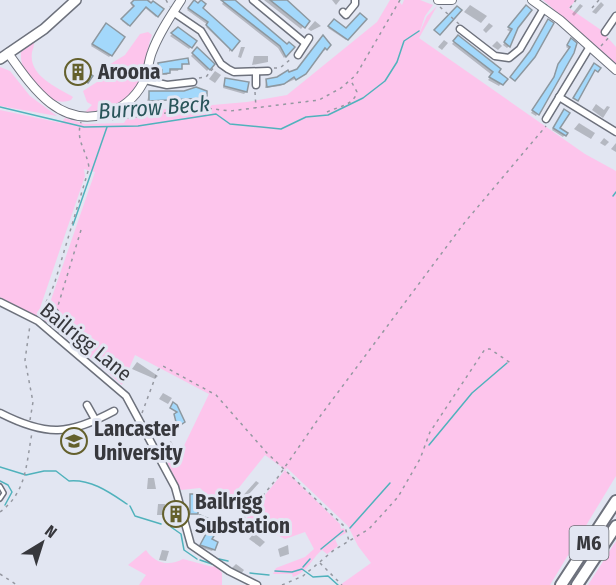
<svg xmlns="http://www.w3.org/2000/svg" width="616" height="585" viewBox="0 0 616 585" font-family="'Fira Sans Condensed',sans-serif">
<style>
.green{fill:#fdc5ec}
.shadow{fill:#0003}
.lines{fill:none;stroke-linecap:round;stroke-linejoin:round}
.stream{stroke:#50b2bc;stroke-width:1.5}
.building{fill:#a3d8fb;stroke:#8d98a0;stroke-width:1.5}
.service-casing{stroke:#6d717c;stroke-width:6}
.minor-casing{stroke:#6d717c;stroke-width:9}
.tertiary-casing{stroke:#6d717c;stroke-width:10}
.primary-casing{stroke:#6d717c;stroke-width:12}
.motorway-casing{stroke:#6d717c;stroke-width:14}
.path{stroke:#9598a1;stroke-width:1.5;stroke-dasharray:3 4.5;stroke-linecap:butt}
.service{stroke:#fff;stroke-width:3}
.minor{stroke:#fff;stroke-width:6}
.tertiary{stroke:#fff;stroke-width:8}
.primary{stroke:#fff;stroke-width:9}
.motorway{stroke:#fff;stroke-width:10}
.labels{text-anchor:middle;stroke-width:6;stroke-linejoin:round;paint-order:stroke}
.shield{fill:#e2e6f2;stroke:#6a6c73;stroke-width:1.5}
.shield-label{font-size:20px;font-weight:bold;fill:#37383d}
.poi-label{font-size:21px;font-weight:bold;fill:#37383d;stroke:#e2e6f2;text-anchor:start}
.street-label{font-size:21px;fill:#37383d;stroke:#e2e6f2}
.water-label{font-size:22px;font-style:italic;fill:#29555a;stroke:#e2e6f2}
</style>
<rect width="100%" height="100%" fill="#e2e6f2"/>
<g class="green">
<path d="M390,0H398L402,5L404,0H420L433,5L425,16L419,34L427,16L437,6L419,38L585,154L616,171V476L550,585H340L371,563L358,546L348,526L287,468L285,470L340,524L341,529L344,528L346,533L335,539L338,546L327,554L322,550C310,560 310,570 293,577L292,574H273L276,568L305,557L314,549L305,532L285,539L246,519L285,470L283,468L265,455L222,509L200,488L181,490L166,460L181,452L209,394L135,355L122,385L84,352L85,349L79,348L44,320L95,172L84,169L85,176L37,317L0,297V110L61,123L65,118L85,124L124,123L131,112L247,102L287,95L377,22Z"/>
<polygon points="543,0 576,0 569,8 601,30 616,47 616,64"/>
<path d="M148,32L152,35C148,44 148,53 146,63C138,94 117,111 85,112L92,105L87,102L83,91L97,82L99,71L125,55L140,34Z"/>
<path d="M34,42C34,46 33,49 32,52C28,76 57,87 73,97L71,100C48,110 18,74 21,52Z"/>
<polygon points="0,67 10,71 30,96 57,116 0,106"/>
<polygon points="616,541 616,585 588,585"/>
<path d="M146,550C154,563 169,567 183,559L213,567L215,565L222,573V585H139L146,575L128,565Z"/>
</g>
<g class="shadow">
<polygon points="135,0 149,0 161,10 156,17 144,7 128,26 122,21 135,8 131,5"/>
<polygon points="225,0 233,0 287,46 293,47 284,58 278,48 222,4"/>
<polygon points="264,0 284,0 308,21 301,29"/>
<polygon points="332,0 340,0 336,5"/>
<polygon points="601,2 604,5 596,14 592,12"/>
<polygon points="192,4 198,5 238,41 229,52 229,49 206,27 208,25 187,10"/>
<polygon points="580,4 583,6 574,16 572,14"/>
<polygon points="470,5 487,16 481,23 464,12"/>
<polygon points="527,7 509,46 507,48 503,45 511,32 507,30"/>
<polygon points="364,19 346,40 328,28 334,21 346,30"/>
<polygon points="315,21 321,26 311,31 308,29"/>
<polygon points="489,23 493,26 486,33 483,30"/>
<polygon points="105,27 111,55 109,57 91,46"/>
<polygon points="178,29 191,47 189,49 170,36"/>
<polygon points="458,37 505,79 499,86 488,80 492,75 452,44"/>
<polygon points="321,39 329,45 324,51 322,49 302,76 280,86 265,88 266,80 297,71"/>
<polygon points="444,40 448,43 442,50 438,47"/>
<polygon points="497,41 502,46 498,50 492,46"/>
<polygon points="569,42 575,44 536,116 531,113 552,81 557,67 569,49 566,47"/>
<polygon points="241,47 245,47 241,58 238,57"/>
<polygon points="197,49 213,64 207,71 191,56"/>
<polygon points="254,56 268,56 268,62 252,65"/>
<polygon points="187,63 180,66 178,71 169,71 167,75 161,75 160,71 157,71 159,64"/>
<polygon points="80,68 87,82 83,85 73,78 66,80 64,74 68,71"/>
<polygon points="215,71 221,75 215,83 209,79"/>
<polygon points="225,79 246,92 244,94 223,88"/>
<polygon points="149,93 205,97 147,102"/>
<polygon points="596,104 604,110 607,106 610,107 603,118 592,110"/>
<polygon points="562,113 558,128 566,133 563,137 552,130"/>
<polygon points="579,123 595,133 591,139 574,129"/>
<polygon points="604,138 609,142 605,146 600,143"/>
<polygon points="616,143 616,152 611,149"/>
<polygon points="137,362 158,376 155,379 132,369"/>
<polygon points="163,393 172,398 168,404 159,399"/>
<polygon points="171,441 177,453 171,457 164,446"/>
<polygon points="148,478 154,478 156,489 147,489"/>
<polygon points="256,481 259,483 242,502 239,500"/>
<polygon points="158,504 165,504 166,515 157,515"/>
<polygon points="200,517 218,532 210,540 214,549 212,551 199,547 207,531 197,530"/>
<polygon points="254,533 265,542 260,547 249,539"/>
<polygon points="288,545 289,554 280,557 278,549"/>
<polygon points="162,550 169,551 166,561 159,560"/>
<polygon points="236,564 244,570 241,574 231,569"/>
</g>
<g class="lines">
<g class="stream">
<polyline points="0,107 84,127 138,126 216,114 230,124 281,129 306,117 328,115 363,98 385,81 397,62 404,41 419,31"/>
<polyline points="613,196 616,192"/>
<polyline points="73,225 107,127"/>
<polyline points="429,445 472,393 507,363"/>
<path d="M0,467L26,475L44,471H56L69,481C91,479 109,492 127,504"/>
<polyline points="0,481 8,485 12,492 5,505"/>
<polyline points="130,506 135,516 161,524"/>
<polyline points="171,527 181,534 184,550 197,559"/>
<polyline points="350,528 390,483"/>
<polyline points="321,549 343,531"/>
<polyline points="219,559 228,561"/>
<polyline points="200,560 212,564"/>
<polyline points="303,567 310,559"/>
<polyline points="275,571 292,572 302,569 313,577 328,576 338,585"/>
<polyline points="250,573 269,575"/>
</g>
</g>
<g class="building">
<polygon points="134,0 147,0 151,3 153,1 164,9 158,17 146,7 130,26 121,19 134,6 131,3"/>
<polygon points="194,0 198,3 201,0 206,4 203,8 240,41 232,51 206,25 208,22 188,8"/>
<polygon points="221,0 235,0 287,44 289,42 295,47 286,57 280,46"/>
<polygon points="270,0 287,0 310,21 305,28"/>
<polygon points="526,5 532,10 518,28 510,47 504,42 512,29 508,27"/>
<polygon points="457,6 462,10 440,35 434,30"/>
<polygon points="360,13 367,19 348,40 328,26 334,19 346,28"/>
<polygon points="548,19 554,23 535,57 515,81 510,77 530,51"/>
<polygon points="106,23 125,37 112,56 92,44"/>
<polygon points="178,27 197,41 192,48 171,33"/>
<polygon points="323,35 331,45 327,50 325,48 306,74 296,80 294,77 284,84 267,87 266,79 277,77 288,70 289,72 297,69"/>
<polygon points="458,35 501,69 499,72 508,79 503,85 489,77 493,72 453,41"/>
<polygon points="571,38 577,43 574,53 539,115 532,110 554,77 558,64 570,47 567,45"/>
<polygon points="197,47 215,64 210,70 192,53"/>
<polygon points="188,58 189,64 182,64 182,69 170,69 170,73 162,74 162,70 158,70 158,63"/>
<polygon points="594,63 601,68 598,72 595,70 578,101 573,98"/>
<polygon points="80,66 93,76 88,83 77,75 69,77 67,69"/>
<polygon points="225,78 249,82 247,92 224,86"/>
<polygon points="196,87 207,91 207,98 149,101 149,91 184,91"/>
<polygon points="564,109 570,113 560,128 568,133 566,136 553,128"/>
<polygon points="173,402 177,405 185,422 170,432 167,427 176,422 174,414 177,412 170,408"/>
<polygon points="190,494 202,494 202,502 198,502 198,514 190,514"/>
<polygon points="200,515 212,520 209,524 220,531 217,531 212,539 218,542 215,550 200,545 208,530 198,528"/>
</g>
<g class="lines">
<defs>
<polyline id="service" points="0,486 4,493 0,499"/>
<g id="minor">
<polyline points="253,0 305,43"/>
<polyline points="173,12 201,31 221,64 228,69 234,72 268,71"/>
<polyline points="343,12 346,15 355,4 355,0"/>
<polyline points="460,29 495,56 509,58 520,49 544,8"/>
<polyline points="605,32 616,16"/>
<polyline points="298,55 309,38"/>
<polyline points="256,72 256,85"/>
<polyline points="145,80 167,85 193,82"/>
<polyline points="559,97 616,132"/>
<polyline points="546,119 589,48"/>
<polyline points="0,302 38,321 126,396 175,487 191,545 229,571 257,585"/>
<polyline points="87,405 96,421"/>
<path d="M0,413C47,437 69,435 114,411"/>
</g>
<g id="tertiary">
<polyline points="438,0 452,0"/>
<polyline points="532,0 560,20 616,70"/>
<path d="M8,53C31,85 58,128 105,114C121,109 135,98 143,83C148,74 148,62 152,52C159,33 170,17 181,0"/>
</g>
<polyline id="primary" points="0,59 44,29 76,0"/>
<g id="motorway">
<polyline points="561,585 616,501"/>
<polyline points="577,585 616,526"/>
</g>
</defs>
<use href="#service" class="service-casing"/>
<use href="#minor" class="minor-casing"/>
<use href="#tertiary" class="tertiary-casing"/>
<use href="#primary" class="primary-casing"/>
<use href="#motorway" class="motorway-casing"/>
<g class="path">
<polyline points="166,0 170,7"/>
<polyline points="440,7 459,24"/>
<polyline points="570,8 576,0"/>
<polyline points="592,8 599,0"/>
<polyline points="601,46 610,36"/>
<polyline points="274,68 280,68 292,58"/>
<polyline points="199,78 206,77 215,66"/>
<polyline points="255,92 256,108"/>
<path d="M327,112C339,106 353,106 357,92L351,81"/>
<polyline points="112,120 205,108 230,111 319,100 341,88 356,75 400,0"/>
<polyline points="81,230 57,309 64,319 85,335 82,349"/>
<path d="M40,316L54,285L89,168C87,150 75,141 81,122"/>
<polyline points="142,413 158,370 163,366 216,395 267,453 345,527 349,541"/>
<polyline points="30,420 33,402 25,360 30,325"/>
<path d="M0,512C27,492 26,464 32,433"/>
<polyline points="237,523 248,514 278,477 321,415 465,222 546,126"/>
<polyline points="320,563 342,585"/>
<polyline points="0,574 17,585"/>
<polyline points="282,585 303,576 334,550 369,529 398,497 420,459 430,432 485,349 490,349 512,364"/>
</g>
<use href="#service" class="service"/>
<use href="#minor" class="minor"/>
<use href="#tertiary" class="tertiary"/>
<use href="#primary" class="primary"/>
<use href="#motorway" class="motorway"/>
</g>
<defs>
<symbol id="building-ring" viewBox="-11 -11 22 22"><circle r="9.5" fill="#e2e6f2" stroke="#64602c" stroke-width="1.5"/><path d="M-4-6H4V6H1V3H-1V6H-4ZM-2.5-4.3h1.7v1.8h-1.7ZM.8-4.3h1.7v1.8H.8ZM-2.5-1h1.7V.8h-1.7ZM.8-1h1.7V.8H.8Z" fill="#64602c"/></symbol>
<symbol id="university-ring" viewBox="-11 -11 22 22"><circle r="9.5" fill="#e2e6f2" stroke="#64602c" stroke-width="1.5"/><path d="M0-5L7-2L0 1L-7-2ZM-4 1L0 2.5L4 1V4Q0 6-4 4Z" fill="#64602c"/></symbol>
</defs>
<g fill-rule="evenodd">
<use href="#building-ring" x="63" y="57" width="30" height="30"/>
<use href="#university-ring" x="59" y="426" width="30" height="30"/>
<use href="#building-ring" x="161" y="499" width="30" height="30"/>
</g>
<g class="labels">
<rect class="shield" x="569.5" y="526" width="39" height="34" rx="4.5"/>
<g class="shield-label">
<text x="589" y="550">M6</text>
</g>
<g class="poi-label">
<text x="98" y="79">Aroona</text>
<text x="94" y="436">Lancaster<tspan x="94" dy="24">University</tspan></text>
<text x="195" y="509">Bailrigg<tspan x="195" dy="24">Substation</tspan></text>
</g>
<g class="street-label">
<text transform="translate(86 342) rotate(39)" y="7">Bailrigg Lane</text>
</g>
<g class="water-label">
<text transform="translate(154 107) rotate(-4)" y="8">Burrow Beck</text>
</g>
</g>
<g transform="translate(42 543) rotate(38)" stroke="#e2e6f2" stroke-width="4.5" paint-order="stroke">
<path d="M0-4.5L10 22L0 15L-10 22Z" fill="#37383d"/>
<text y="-9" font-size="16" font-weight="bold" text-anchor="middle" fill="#37383d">N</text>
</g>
</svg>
